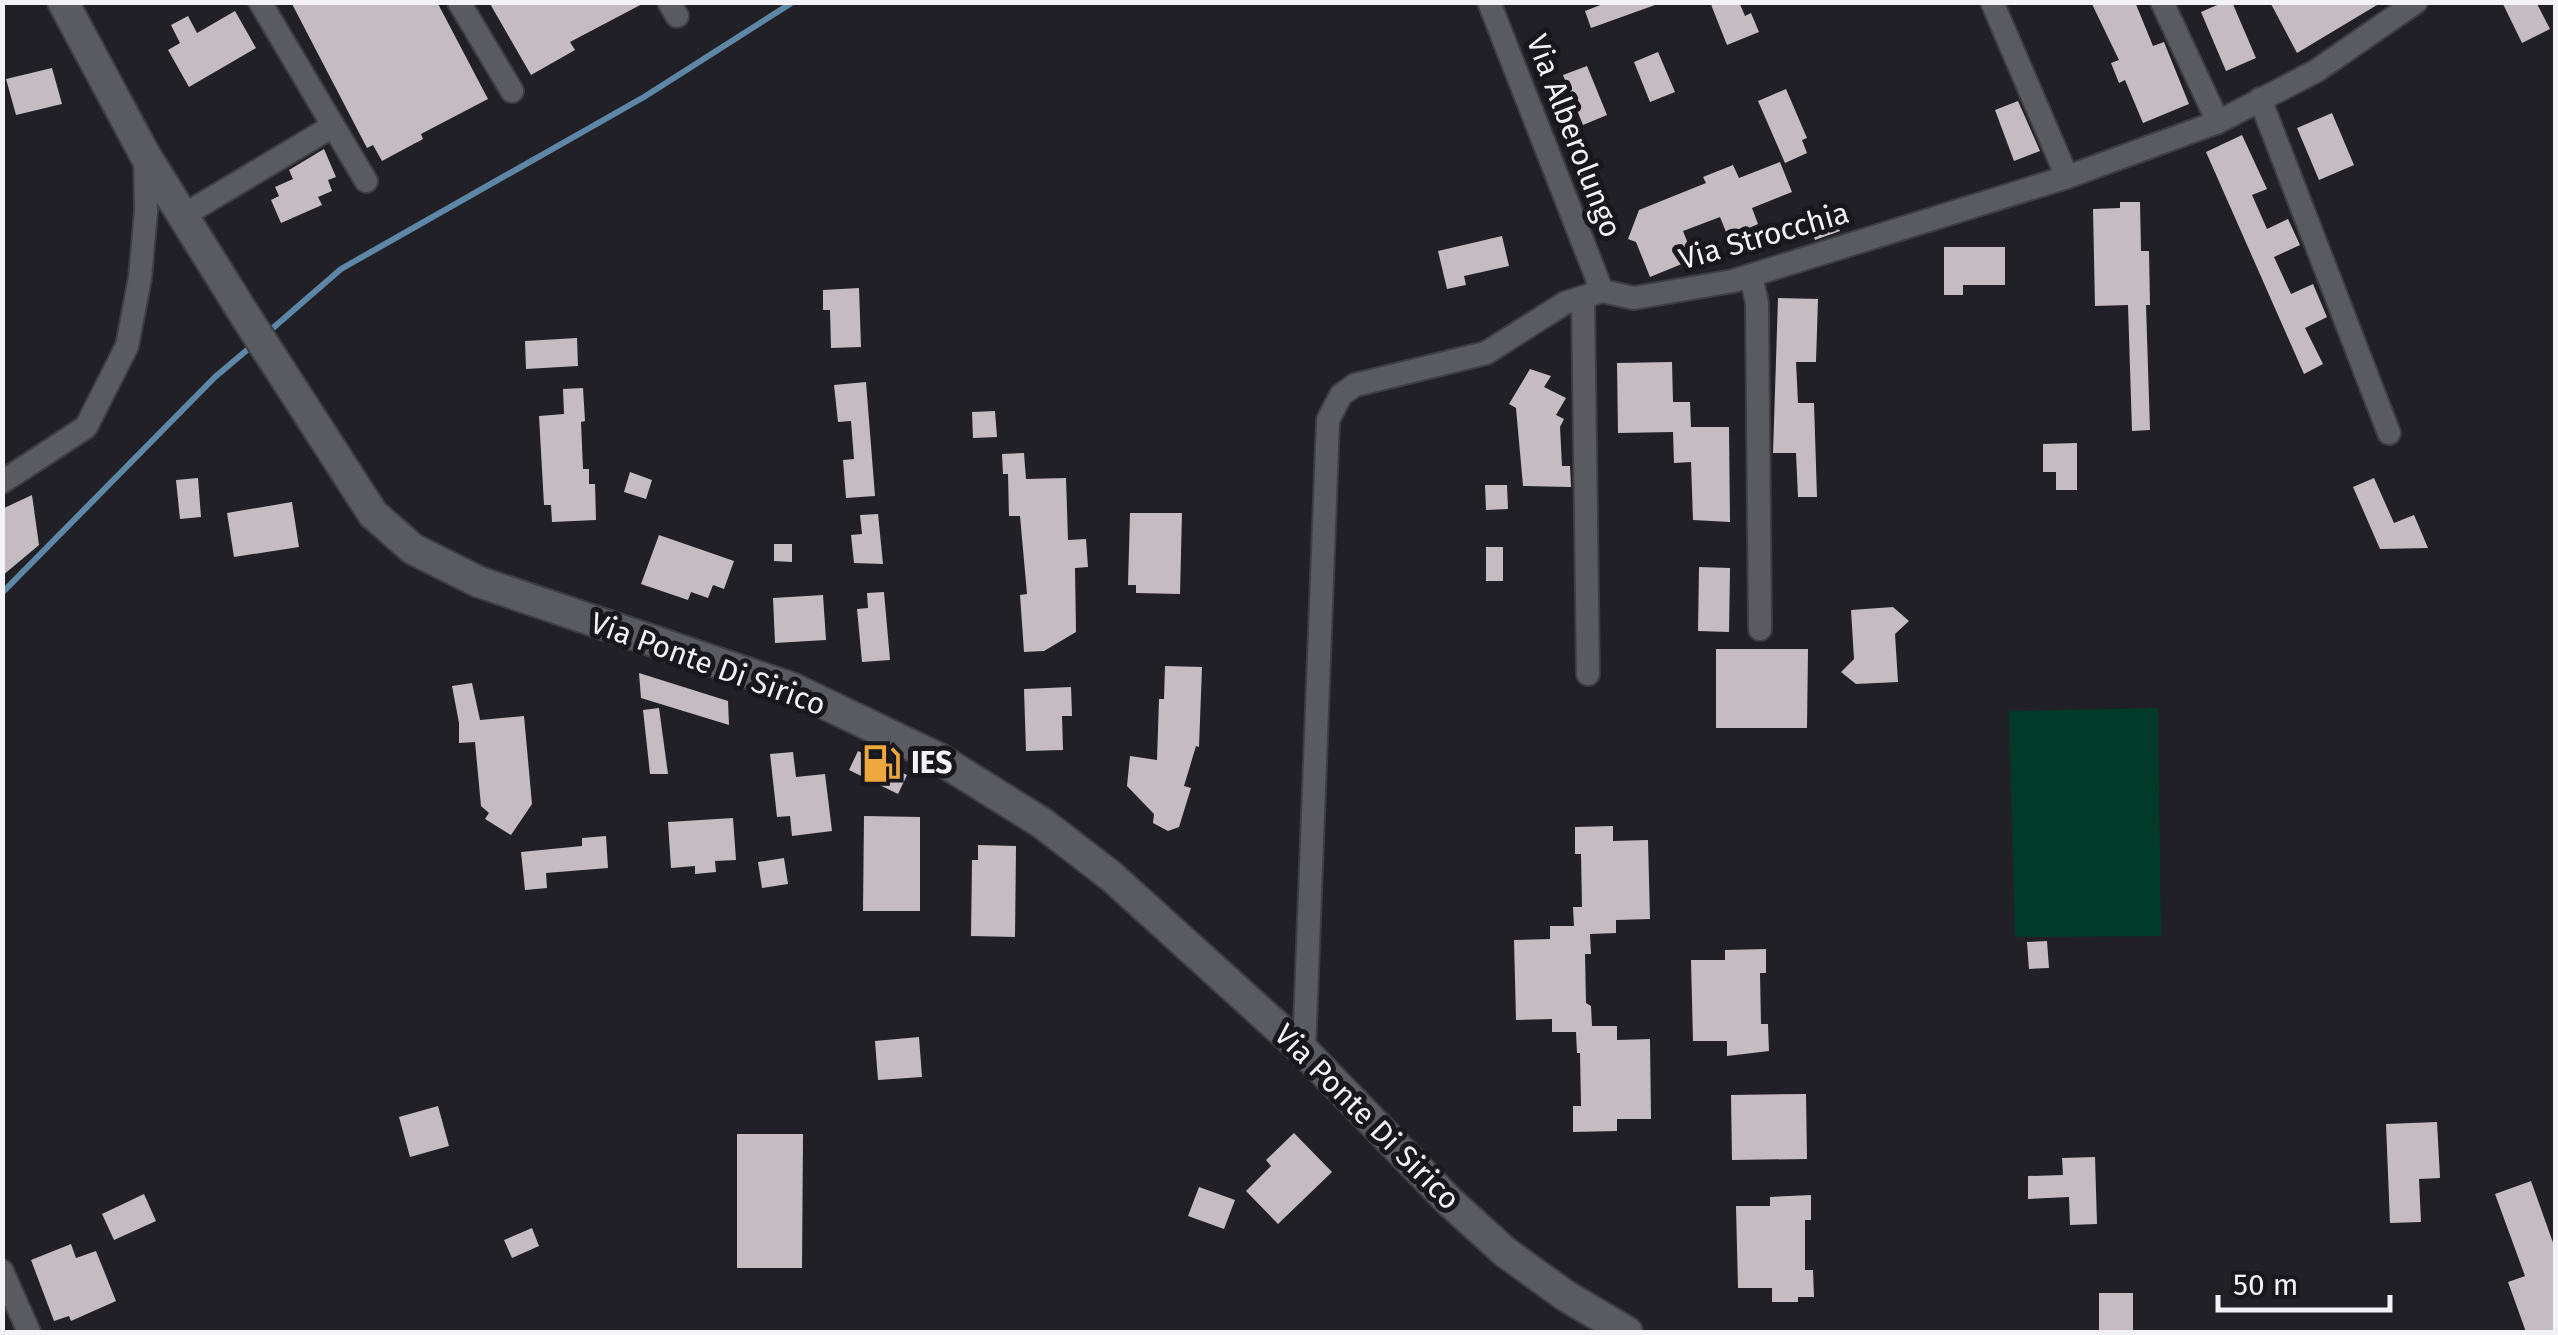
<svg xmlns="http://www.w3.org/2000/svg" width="2558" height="1335" viewBox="0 0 2558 1335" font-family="'Fira Sans',sans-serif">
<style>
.green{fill:#013a28}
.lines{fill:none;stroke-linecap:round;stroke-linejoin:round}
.stream{stroke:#5e87a7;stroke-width:6}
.building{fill:#c5bcc1}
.street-casing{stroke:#3d3d42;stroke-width:26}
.secondary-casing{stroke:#3d3d42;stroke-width:34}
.street{stroke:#5a5a61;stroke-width:22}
.secondary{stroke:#5a5a61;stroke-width:30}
.labels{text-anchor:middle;stroke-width:10;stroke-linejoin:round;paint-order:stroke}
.street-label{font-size:30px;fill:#f2f2f7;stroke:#17171d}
.poi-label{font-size:30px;font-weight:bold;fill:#f2f2f7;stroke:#17171d;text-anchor:start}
</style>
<rect width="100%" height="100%" fill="#202026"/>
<polygon class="green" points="2158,708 2161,936 2015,937 2009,711"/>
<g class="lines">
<g class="stream">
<polyline points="266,334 341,269 644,97 793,2"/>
<polyline points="2,593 215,377 253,345"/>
</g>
</g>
<g class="building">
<polygon points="291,2 437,2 488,99 421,134 423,139 382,161 373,145 367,148"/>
<polygon points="489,2 646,2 570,42 575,50 531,75"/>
<polygon points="1608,2 1654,2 1655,5 1591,28 1585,11"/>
<polygon points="1710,2 1739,2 1745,16 1751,13 1759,32 1727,45"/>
<polygon points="2091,2 2135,2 2153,46 2164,42 2189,104 2143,123 2125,80 2119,83 2111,63 2119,60"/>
<polygon points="2224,2 2232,2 2256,58 2226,71 2201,12"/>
<polygon points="2270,2 2382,2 2297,53"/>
<polygon points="2502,2 2536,2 2550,29 2522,43"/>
<polygon points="235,11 256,48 189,87 168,50 180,43 171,25 188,16 197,33"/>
<polygon points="1658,52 1675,92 1650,102 1634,62"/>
<polygon points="1587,66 1607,115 1583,125 1563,75"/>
<polygon points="52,68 62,104 16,115 6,79"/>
<polygon points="1786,89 1807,138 1802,140 1807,153 1785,163 1758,101"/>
<polygon points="2018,101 2040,151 2014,161 1995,110"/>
<polygon points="2332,113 2354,165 2319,180 2297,128"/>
<polygon points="2242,135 2267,189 2252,195 2267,229 2288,219 2300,245 2274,257 2291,294 2313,284 2327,317 2305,328 2323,364 2304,374 2206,152"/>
<polygon points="324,149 336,177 328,180 332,191 318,197 322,205 281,223 271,200 279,196 275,187 293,179 289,170"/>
<polygon points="1780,162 1792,192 1752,208 1758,224 1728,237 1720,217 1683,231 1694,259 1650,277 1636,242 1628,239 1639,210 1706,183 1703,177 1733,165 1739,178"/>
<polygon points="2120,202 2140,202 2141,251 2149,251 2150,305 2146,305 2150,430 2132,431 2128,305 2095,306 2093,209 2120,208"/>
<polygon points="1834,215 1840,231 1815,240 1809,224"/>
<polygon points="1502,236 1509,266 1464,276 1466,285 1447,289 1438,251"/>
<polygon points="1944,247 2005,247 2005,285 1963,285 1963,295 1944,295"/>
<polygon points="859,288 861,347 831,348 830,310 823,310 823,290"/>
<polygon points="1778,298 1818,299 1816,362 1796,362 1798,403 1814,403 1817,497 1798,497 1796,453 1773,453"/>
<polygon points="577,338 578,366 526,369 525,341"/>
<polygon points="1672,362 1673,402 1690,402 1691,427 1729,427 1730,522 1693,520 1691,462 1674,463 1673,432 1618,433 1617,363"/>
<polygon points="1530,369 1551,376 1544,387 1566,398 1556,415 1564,419 1560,427 1562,466 1570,466 1571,487 1523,486 1516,408 1509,404"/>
<polygon points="866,382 875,496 846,498 843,460 854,459 851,421 838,422 834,385"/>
<polygon points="583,388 585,421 581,422 583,469 589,469 589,484 595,484 596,520 552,522 551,505 544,505 539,416 564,414 563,389"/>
<polygon points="995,411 997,437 973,438 972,412"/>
<polygon points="2077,443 2077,490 2056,490 2056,472 2043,472 2043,444"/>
<polygon points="1024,453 1026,479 1066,478 1068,540 1086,539 1088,567 1075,568 1076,632 1044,651 1024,652 1020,595 1027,594 1020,516 1009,516 1008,474 1003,474 1002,454"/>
<polygon points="630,472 652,480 646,499 624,492"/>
<polygon points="198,478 201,517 180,519 176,480"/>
<polygon points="2374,478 2394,523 2414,515 2428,548 2380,549 2353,487"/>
<polygon points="1485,485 1507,485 1508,509 1486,510"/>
<polygon points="32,495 39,545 2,576 2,509"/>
<polygon points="292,502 299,547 234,557 227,513"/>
<polygon points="1130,513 1182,513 1180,594 1136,593 1136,585 1128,585"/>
<polygon points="878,514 883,564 854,563 851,535 862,534 860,515"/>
<polygon points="659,535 734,561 724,589 713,585 708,598 691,592 688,600 641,584"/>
<polygon points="774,544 792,544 792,562 774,561"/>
<rect x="1486" y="547" width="17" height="34"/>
<polygon points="1699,567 1730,568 1729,632 1698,631"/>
<polygon points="884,592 890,660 862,662 857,609 868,608 867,593"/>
<polygon points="823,595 826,640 775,643 773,598"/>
<polygon points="1893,607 1909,621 1895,634 1898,682 1856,684 1841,672 1854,659 1851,610"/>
<polygon points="1716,649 1808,649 1807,728 1716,728"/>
<polygon points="1165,666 1202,667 1199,747 1196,746 1184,786 1191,788 1179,827 1168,831 1153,823 1154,814 1127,786 1130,756 1157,760 1159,699 1164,699"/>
<polygon points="639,673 728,701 729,725 641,698"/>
<polygon points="472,683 480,720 524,716 532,804 511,835 485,819 489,813 481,806 475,742 459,743 459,723 452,686"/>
<polygon points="1071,687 1072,716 1062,716 1063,750 1026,751 1024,689"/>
<polygon points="659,708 668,774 650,774 643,710"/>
<polygon points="858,751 907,775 898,794 849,770"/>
<polygon points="793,752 796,777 825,774 832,831 792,836 790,816 777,817 770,754"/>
<polygon points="864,816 920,817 920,911 863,911"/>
<polygon points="733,818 736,860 715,861 716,872 695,874 695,866 671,868 668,822"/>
<polygon points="1613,826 1613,841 1648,840 1650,919 1616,920 1616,933 1590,934 1591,954 1585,954 1586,1003 1591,1006 1592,1026 1617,1026 1617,1040 1650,1039 1651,1119 1617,1119 1617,1131 1573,1132 1573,1106 1581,1106 1580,1053 1577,1053 1576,1032 1552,1032 1552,1019 1516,1020 1514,940 1550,939 1550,926 1574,926 1573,907 1582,907 1581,854 1575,854 1575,827"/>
<polygon points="606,836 608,868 546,873 547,888 525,890 521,852 582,846 582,838"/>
<polygon points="978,845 1016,846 1015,937 971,936 972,860 978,860"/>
<polygon points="784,858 788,884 762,888 758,862"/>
<polygon points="2047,941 2049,968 2029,969 2027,942"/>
<polygon points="1766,949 1766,973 1760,973 1761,1024 1768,1024 1769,1051 1727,1056 1727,1041 1693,1041 1691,960 1725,960 1725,950"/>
<polygon points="919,1037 922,1077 878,1080 875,1041"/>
<polygon points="1806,1094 1807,1159 1732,1160 1731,1095"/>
<polygon points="438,1106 449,1146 410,1157 399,1117"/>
<polygon points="2437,1122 2440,1178 2419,1179 2421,1222 2390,1223 2386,1124"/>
<polygon points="1294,1133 1332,1172 1278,1224 1246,1191 1271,1166 1266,1160"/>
<polygon points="737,1134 803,1134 802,1268 737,1268"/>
<polygon points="2095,1157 2097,1224 2070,1225 2069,1197 2028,1199 2028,1176 2063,1175 2062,1158"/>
<polygon points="2531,1181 2556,1251 2556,1332 2526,1332 2508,1282 2525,1276 2495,1194"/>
<polygon points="1199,1187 1235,1200 1224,1229 1188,1216"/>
<polygon points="144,1194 156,1221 114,1240 102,1214"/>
<polygon points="1811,1195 1811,1220 1805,1220 1805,1270 1813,1270 1814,1297 1798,1297 1798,1302 1772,1302 1772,1288 1738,1288 1736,1206 1770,1206 1770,1197"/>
<polygon points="532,1228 539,1246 512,1258 504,1240"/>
<polygon points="71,1244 76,1258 96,1251 116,1301 71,1321 69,1316 54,1321 31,1260"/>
<rect x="2099" y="1293" width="34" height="39"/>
</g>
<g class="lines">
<defs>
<g id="street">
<polyline points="260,2 366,181"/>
<polyline points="459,2 512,91"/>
<polyline points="669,2 677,16"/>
<polyline points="1489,2 1602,291"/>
<polyline points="1992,2 2067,177"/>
<polyline points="2162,2 2218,122"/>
<polyline points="2260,99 2389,433"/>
<polyline points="184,215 333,126"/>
<polyline points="1751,276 1757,303 1760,629"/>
<polyline points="1583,298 1588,674"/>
<polyline points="2,482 86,427 127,346 140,278 146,211 145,155"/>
<polyline points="1304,1051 1328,420 1341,395 1355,385 1486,353 1565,303 1602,291 1634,298 1733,281 2067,177 2218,122 2316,71 2416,2"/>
<polyline points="2,1271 29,1332"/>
</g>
<polyline id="secondary" points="63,2 145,155 246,317 373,514 413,549 479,582 792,688 938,758 1042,823 1111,876 1304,1051 1449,1201 1505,1252 1566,1296 1627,1332"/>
</defs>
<use href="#street" class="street-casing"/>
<use href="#secondary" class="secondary-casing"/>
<use href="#street" class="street"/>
<use href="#secondary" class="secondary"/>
</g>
<defs>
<symbol id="fuel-bare" viewBox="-9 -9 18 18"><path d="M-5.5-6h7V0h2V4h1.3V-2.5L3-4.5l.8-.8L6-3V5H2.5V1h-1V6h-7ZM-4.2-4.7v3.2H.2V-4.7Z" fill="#eea73d" stroke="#17171d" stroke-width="2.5" paint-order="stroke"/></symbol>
</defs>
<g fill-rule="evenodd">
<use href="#fuel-bare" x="854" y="736" width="55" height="55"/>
</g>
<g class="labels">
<g class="street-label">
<text transform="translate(1574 136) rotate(69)" y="10">Via Alberolungo</text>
<text transform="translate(1764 236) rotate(-16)" y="10">Via Strocchia</text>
<text transform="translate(708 664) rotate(20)" y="10">Via Ponte Di Sirico</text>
<text transform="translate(1367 1117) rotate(45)" y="10">Via Ponte Di Sirico</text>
</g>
<g class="poi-label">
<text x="911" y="773">IES</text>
</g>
</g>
<rect width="2558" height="1335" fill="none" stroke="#f2f2f7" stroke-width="10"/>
<path d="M2218 1295v15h172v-15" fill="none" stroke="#f2f2f7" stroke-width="5"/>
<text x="2233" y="1295" font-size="30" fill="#f2f2f7" stroke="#17171d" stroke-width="8" paint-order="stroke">50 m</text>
</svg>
